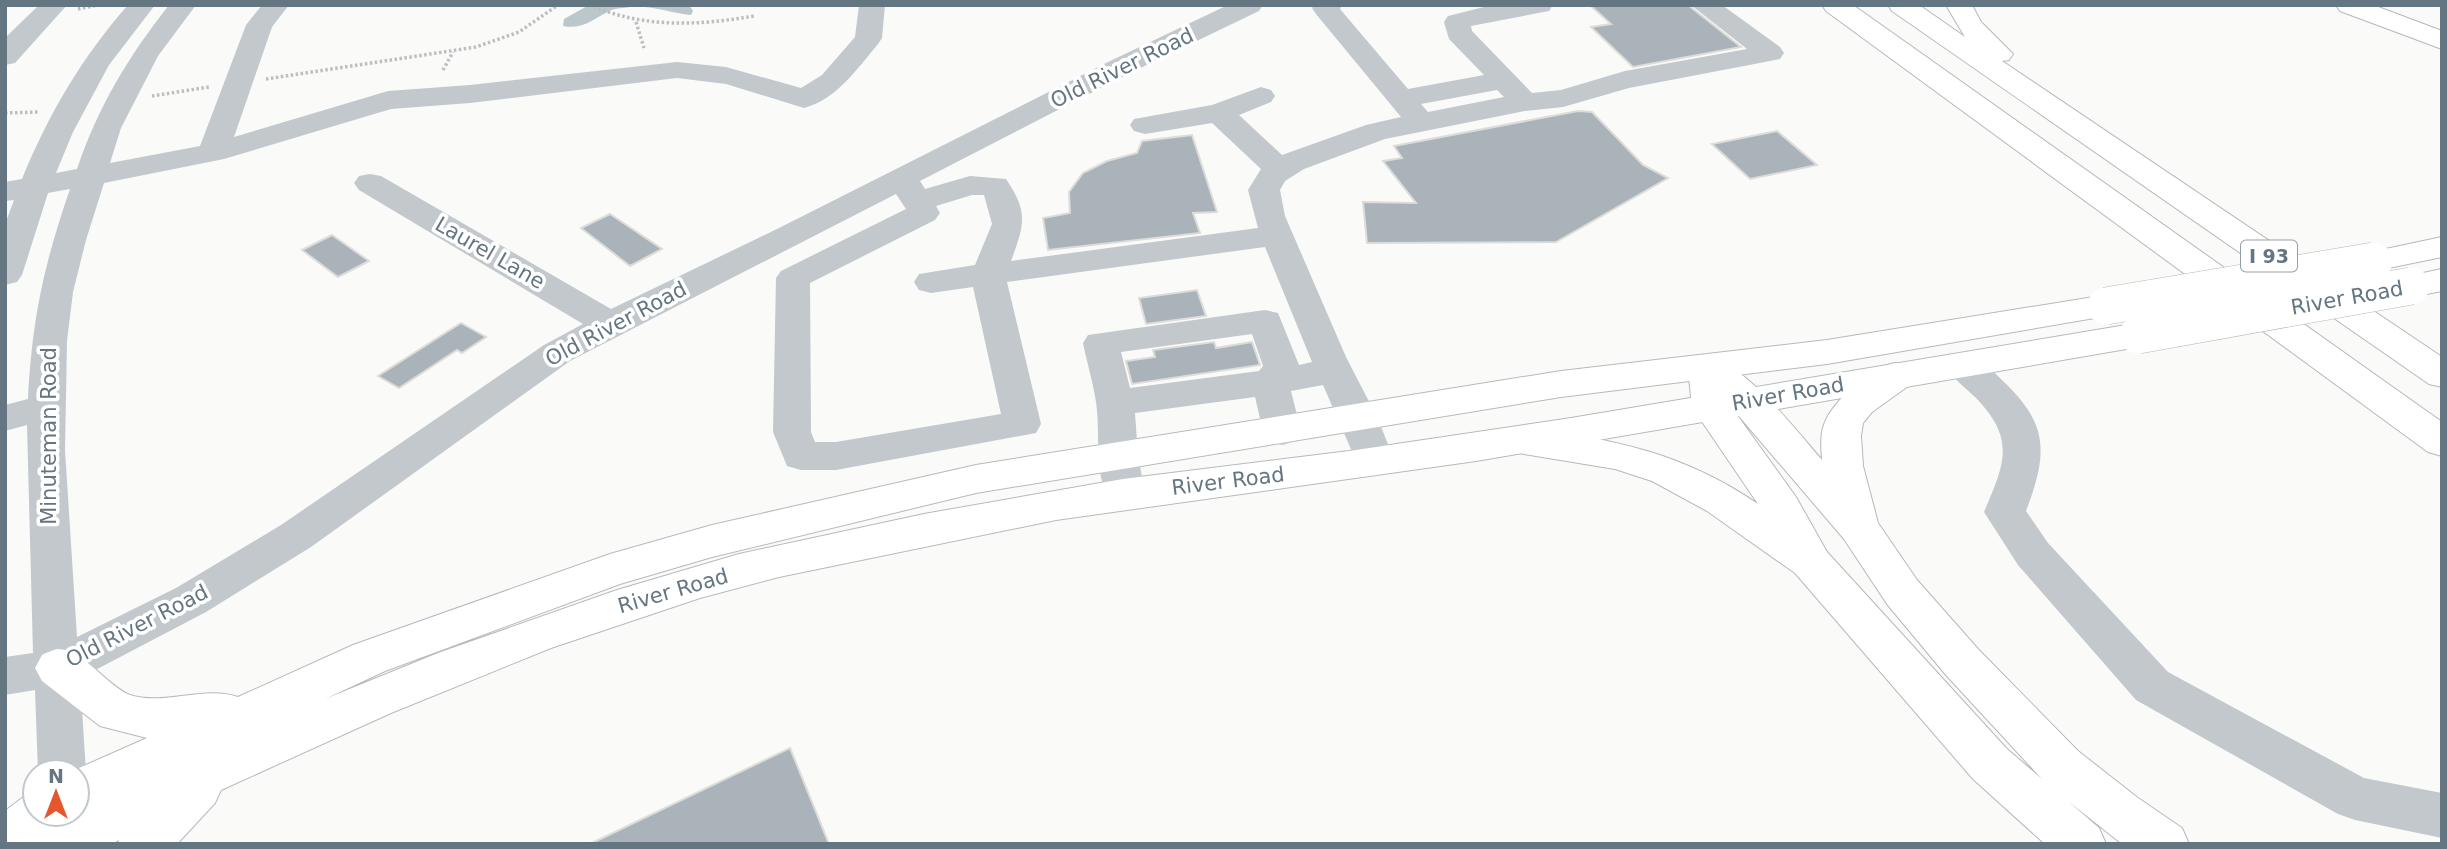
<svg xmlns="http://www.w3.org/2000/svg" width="2447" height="849" viewBox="0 0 2447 849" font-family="'DejaVu Sans',sans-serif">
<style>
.water{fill:#bbc7cb}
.building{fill:#aab3b9;stroke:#dcdcda;stroke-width:2}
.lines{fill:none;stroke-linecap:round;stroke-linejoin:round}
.major-casing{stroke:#b5babe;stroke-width:2}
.highway-casing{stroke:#b4b9bd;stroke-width:2}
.path{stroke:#bbbfc2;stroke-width:3.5;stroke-dasharray:2.5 2.5;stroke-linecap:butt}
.minor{fill:#c3c8cc;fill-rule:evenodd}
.major{fill:#fff;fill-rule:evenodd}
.highway{fill:#fff;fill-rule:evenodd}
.major-bridge-casing{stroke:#b5babe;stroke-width:38;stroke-linecap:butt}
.major-bridge{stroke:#fff;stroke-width:37}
.labels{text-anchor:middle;stroke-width:7;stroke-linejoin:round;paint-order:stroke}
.shield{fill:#fff;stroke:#939fa8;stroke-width:2}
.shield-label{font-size:19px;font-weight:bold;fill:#657683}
.street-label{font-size:21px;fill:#657683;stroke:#fff}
</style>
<rect width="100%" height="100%" fill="#fafaf8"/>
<path class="water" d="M589,5H689L693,11L691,15C671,13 652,5 631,7C624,8 616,8 609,11C594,19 582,30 563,26L564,19Z"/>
<g class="building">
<polygon points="1590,5 1688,5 1741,47 1633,67 1591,27 1611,24"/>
<polygon points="1578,111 1592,112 1643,165 1668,178 1556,242 1367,243 1363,202 1416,203 1383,161 1402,158 1394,146"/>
<polygon points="1777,131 1817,165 1750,179 1712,144"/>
<polygon points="1192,135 1217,212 1193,213 1200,233 1048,250 1043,218 1070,213 1069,192 1083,173 1107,161 1137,153 1142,141"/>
<polygon points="610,214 662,249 630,266 581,228"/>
<polygon points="332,235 369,261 338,277 302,250"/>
<polygon points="1197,290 1206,316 1146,324 1139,298"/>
<polygon points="461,323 486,337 462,353 457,350 399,388 378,376"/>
<polygon points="1214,342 1216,348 1252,342 1260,365 1132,384 1126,361 1155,357 1153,350"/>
<polygon points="790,748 829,844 590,844"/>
</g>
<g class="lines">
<defs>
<g id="major">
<polygon points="2442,237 2442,257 2374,271 2362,268 2357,261 2362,254"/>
<polygon points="2442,269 2442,291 2411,297 2399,294 2394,286 2399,278"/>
<path d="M2106,295L2118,298L2124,306L2118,314L1827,364L1561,397L976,493L712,557L620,584L385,671L325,699L438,653L617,590L739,554L924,514L1123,479L1349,451L1571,418L2138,323L2151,327L2156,335L2151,343L2138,347L1476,461L1056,520L779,577L700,598L551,648L391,713L221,790L215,803L177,844H118L119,840L112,844H5V811L22,798L35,793V814H65L63,818L77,814V772H70L147,738L100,726L42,681L35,668L42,655C46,653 53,650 57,649C82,648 108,687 130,695C165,706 204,685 238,697L353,645L610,554L712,525L976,465L1561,371L1827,340Z"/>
</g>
<g id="highway">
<polygon points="1822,5 1853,5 2442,422 2442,456 2428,452 1826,11"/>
<polygon points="1888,5 1919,5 1965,37 1946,5 1972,5 1981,22 2013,54 2009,60 2002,61 2442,357 2442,387 2429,384 1892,11"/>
<polygon points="2336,5 2373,5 2442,31 2442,49 2340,11"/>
<path d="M1706,355C1747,366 1794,428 1822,460C1821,447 1820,433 1825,422C1834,400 1872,367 1895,363C1901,363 1906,365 1911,366L1917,375L1911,384L1872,412L1863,423L1861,436L1863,466L1878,523L1917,580L1978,649L2078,751L2138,798L2182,828L2189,844H2122L2068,801L2099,828L2106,844H2045L1973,779L1795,573L1707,511L1652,481L1615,469L1524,454L1510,450L1505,440L1510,430L1524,426C1615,441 1680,451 1758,504L1692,407L1688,367L1693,358ZM1732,408L1844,539L1887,604L1946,675L2042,779L2007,749L1827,552L1796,497Z"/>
</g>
</defs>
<use href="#major" class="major-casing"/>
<use href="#highway" class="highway-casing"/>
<g class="path">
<path d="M589,5C644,28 696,26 754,16"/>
<polyline points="78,9 98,5"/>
<polyline points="636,22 644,48"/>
<polyline points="443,70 453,52"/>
<polyline points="266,79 476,47 519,32 558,5"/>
<polyline points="152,96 209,87"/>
<polyline points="5,113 39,112"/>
</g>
<g class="minor">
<polygon points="39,5 67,5 15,63 5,65 5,38"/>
<path d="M128,5H155L109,65L73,132L56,173L77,169C98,107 128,57 169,5H196L158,56L121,128L110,163L200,146L246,25L262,5H289L272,27L234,137L388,91L470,85L677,62L726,67L801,88L822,75L855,37L859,5H885L882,38L878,44C857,69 837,99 804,108L726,84L677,78L470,103L391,109L224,159L104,183L86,240L73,292L67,341L65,450L77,637L176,588L281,525L544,345L583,324L359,190L354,183L359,176L370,174L381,176L611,309L775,230L1106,63L1228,5H1263L1259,11L1126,75L920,181L925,189L970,176L1006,179C1029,213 1024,225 1011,261L1258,228L1248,190L1261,169L1212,123L1145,134L1134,131L1130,125L1134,119L1212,105L1261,87L1271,90L1275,96L1271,102L1239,115L1282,155L1366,125L1401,117L1316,14L1312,8L1314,5H1342L1340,9L1408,89L1484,75L1449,39L1444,22L1448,16L1492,5H1553L1549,11L1471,26L1472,31L1532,93L1561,90L1625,71L1747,49L1691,5H1722L1780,47L1784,53L1780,59L1770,61L1629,88L1563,107L1525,111L1385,139L1304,169L1285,181L1280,190L1285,216L1346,357L1378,419L1395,462L1389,472L1375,476L1361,472L1323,385L1291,391L1301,431L1296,441L1282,445L1268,441L1263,431L1255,397L1135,413L1138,455L1145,494L1139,504L1125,509L1111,504C1093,474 1101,436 1096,402C1093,382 1087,363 1083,343L1088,335L1265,310L1278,313L1299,365L1312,362L1265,247L1007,282L1041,424L1036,433L836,470H801L787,466L773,432L776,278L781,271L906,209L896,194L570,361L311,547L206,612L80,678L86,772L77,788V772H38L35,690L5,695V657L33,653L27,425L5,431V405L28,399C32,319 44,264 70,189L48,193L22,275L17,282L5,285V224L14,200L5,201V182L22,179C48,115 82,57 128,5ZM1497,90L1504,97L1428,112L1421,104ZM972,195H984L992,224L975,265L919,274L914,282L919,290L931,293L973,287L1001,414L836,442H815L811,432L810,283L935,220L940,213L936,206ZM1252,334L1263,366L1259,371L1130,388L1121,352Z"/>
<path d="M1963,353C1979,357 1990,368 2002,380C2049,424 2048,453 2026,511L2048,543L2168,672L2364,778L2442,793V838L2355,820L2338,814L2136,700L2018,565L1984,512C2005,463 2016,439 1975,397C1964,387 1953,378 1945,365L1950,356Z"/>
</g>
<use href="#major" class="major"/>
<use href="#highway" class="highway"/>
<defs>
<g id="major-bridge">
<polyline points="2106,306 2374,261"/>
<polyline points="2138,335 2411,286"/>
</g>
</defs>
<use href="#major-bridge" class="major-bridge-casing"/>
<use href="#major-bridge" class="major-bridge"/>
</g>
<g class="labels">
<rect class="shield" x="2241" y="240.5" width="56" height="31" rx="5"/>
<g class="shield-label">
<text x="2269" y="263">I 93</text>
</g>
<g class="street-label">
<text transform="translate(1122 68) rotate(-26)" y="7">Old River Road</text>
<text transform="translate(490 253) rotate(30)" y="7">Laurel Lane</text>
<text transform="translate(2347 298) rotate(-10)" y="7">River Road</text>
<text transform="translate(616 324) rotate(-28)" y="7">Old River Road</text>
<text transform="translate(1788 394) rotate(-10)" y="7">River Road</text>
<text transform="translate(49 436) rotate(-90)" y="7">Minuteman Road</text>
<text transform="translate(1228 481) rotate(-7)" y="7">River Road</text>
<text transform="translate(673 591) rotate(-16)" y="7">River Road</text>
<text transform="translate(137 626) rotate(-27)" y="7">Old River Road</text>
</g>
</g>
<rect width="2447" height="849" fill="none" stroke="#657683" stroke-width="14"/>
<g transform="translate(56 793)"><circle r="33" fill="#ffffff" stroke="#c1c8cd" stroke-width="2"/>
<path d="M0-5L12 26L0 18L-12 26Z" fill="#e4572e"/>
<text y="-10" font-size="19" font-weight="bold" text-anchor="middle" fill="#657683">N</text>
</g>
</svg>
